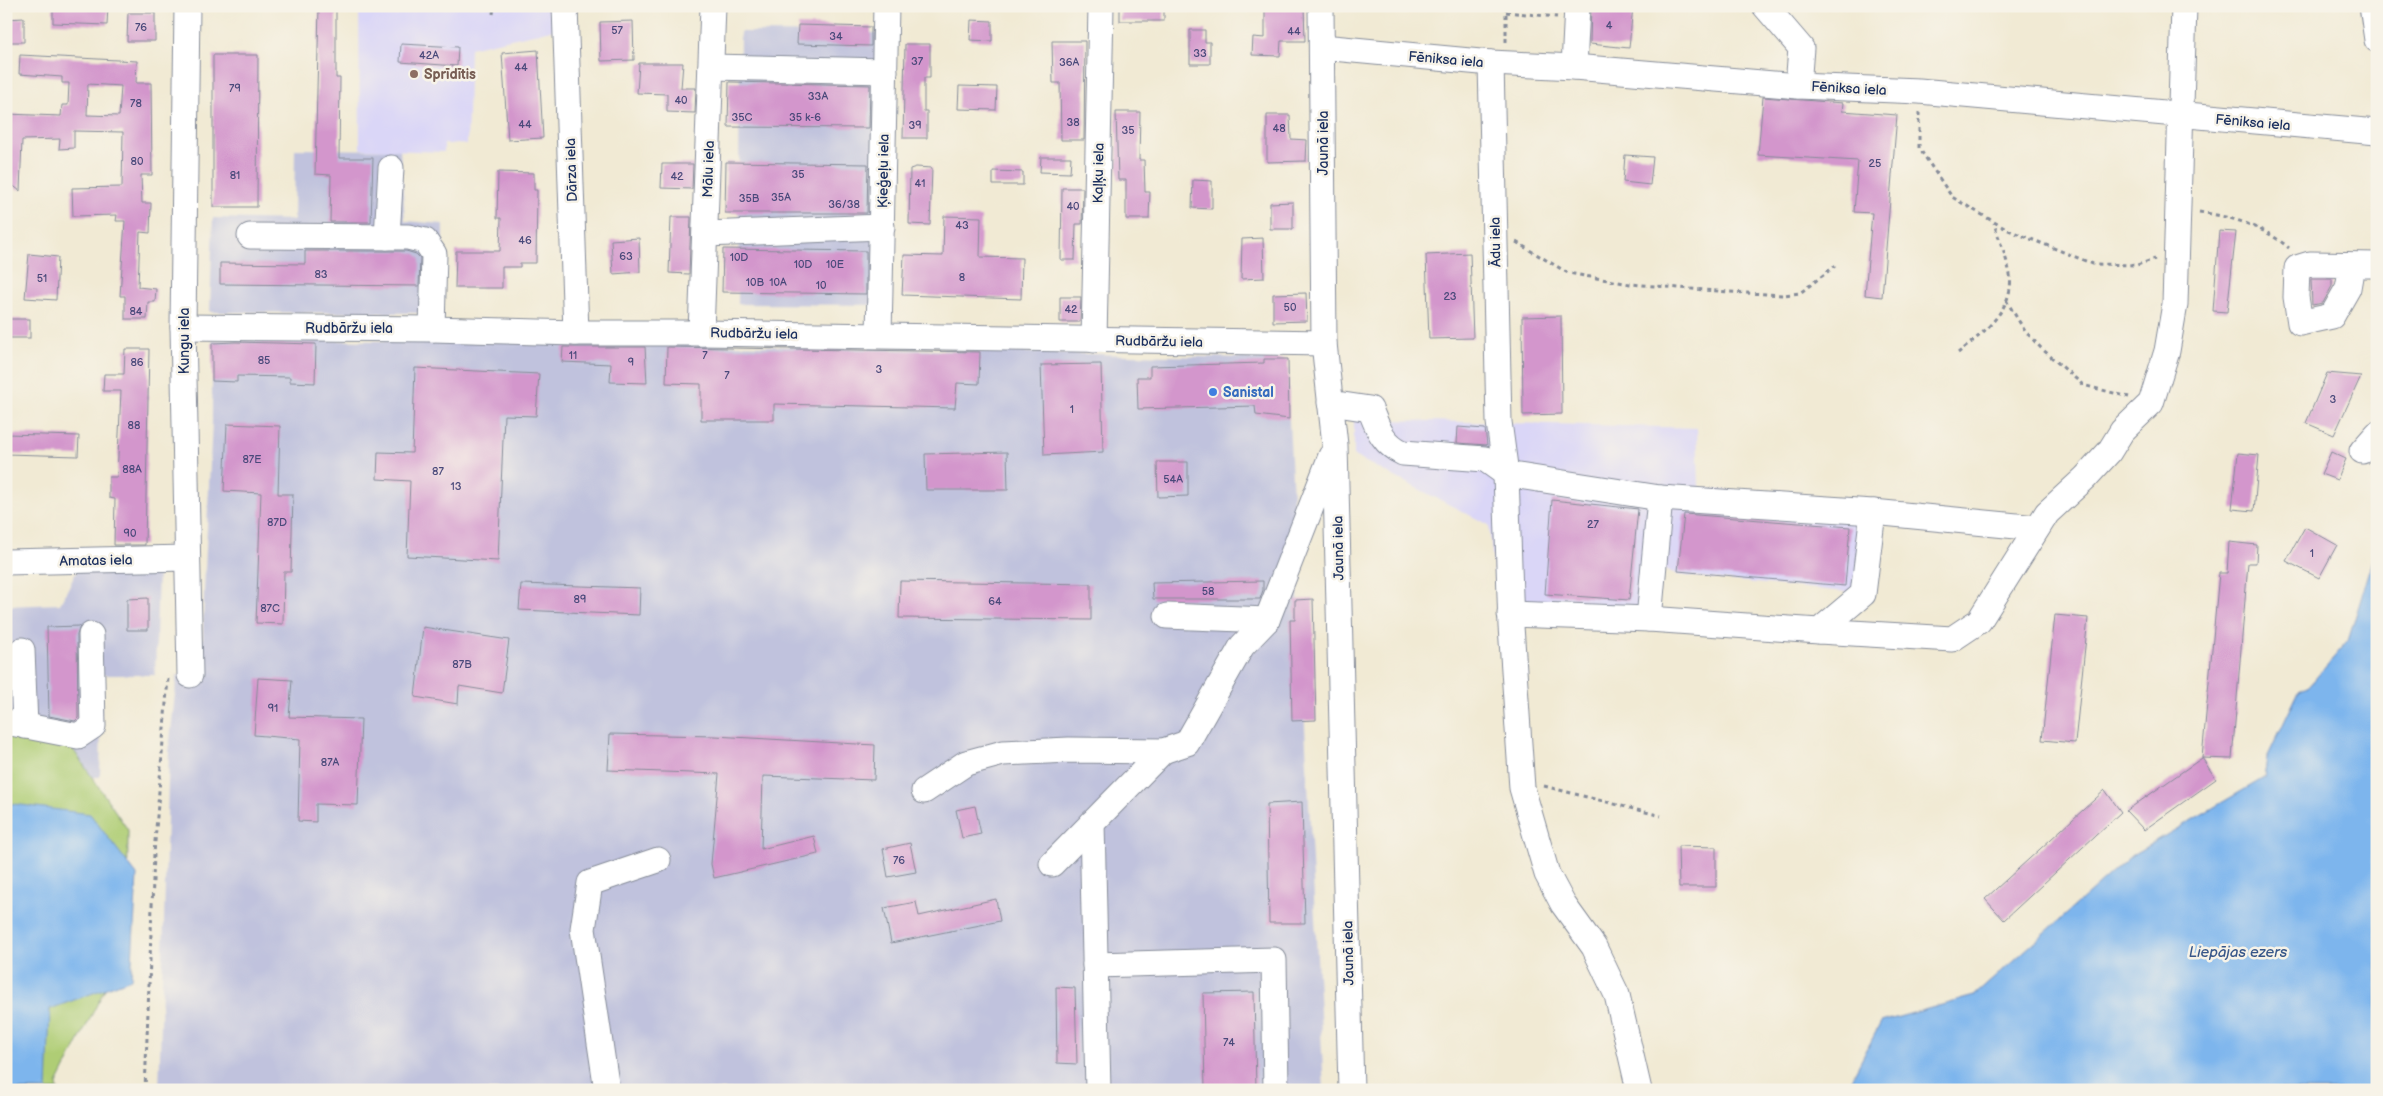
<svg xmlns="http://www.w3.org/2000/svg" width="2383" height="1096" viewBox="0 0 2383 1096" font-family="'Balsamiq Sans',sans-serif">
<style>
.built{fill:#dad6f7}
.industrial{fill:#c0c2dd}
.green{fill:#afcd74;stroke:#657e69}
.water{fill:#7db5ed;stroke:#4c72a6}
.building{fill:#d396cc;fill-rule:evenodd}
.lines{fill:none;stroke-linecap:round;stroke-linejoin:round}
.minor-casing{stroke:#868c99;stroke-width:27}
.path{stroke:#868c99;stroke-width:3;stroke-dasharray:4 4;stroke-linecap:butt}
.minor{stroke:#fff;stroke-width:25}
.education-dot{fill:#8d6e63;stroke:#f7f3e8;stroke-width:2}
.shop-dot{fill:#3f7fe0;stroke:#f7f3e8;stroke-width:2}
.labels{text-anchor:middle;stroke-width:5;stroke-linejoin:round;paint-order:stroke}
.number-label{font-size:11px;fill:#49497a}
.street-label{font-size:14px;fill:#1b2f5e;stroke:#f7f3e8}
.education-label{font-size:14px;font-weight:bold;fill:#785e54;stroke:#f7f3e8;text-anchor:start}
.shop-label{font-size:14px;font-weight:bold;fill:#366cbe;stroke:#f7f3e8;text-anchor:start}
.water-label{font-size:15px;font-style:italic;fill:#385789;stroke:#f7f3e8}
</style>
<rect width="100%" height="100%" fill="#f7f3e8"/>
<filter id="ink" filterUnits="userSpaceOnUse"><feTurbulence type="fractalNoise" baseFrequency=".02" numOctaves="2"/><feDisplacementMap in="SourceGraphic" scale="10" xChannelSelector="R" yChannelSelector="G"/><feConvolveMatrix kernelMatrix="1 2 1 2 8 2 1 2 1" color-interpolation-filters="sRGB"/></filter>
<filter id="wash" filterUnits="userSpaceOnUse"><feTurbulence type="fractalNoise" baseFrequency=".0096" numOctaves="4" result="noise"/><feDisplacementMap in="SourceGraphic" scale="20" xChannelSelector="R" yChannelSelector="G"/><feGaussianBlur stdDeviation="1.12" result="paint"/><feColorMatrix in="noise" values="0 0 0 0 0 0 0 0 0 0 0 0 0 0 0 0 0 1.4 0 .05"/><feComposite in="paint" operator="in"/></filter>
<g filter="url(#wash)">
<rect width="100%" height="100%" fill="#f1ead4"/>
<g class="built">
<polygon points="359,6 554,6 556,29 470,48 467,144 444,144 444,152 360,149"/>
<polygon points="1354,419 1697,428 1699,488 1864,504 1856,593 1678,575 1643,559 1639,613 1497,601 1489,525 1354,456"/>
</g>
<g class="industrial">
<polygon points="740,32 882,33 881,305 738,304"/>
<polygon points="295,149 400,150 405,221 443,224 443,313 210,312 213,218 294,220"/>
<polygon points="212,340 611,342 1288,359 1289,421 1324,1090 159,1090 169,750 177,675 202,676 204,591 212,421"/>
<polygon points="78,569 158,570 155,675 102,675 100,777 70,777 6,760 6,606 60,604"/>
</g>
<polygon class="green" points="60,730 128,830 127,945 57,1084 58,1090 6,1090 6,732"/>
<g class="water">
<polygon points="2377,547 2377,1090 1846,1090 1881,1022 1974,996 2132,855 2264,778 2267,758 2299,691 2309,686 2348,641"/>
<polygon points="6,803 90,814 137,875 131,979 50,1009 47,1090 6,1090"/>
</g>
<g id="blocks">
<g class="building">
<polygon points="53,6 108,6 107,25 53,23"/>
<polygon points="319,6 336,6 336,78 340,78 339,158 373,158 371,222 330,222 331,175 315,174"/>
<rect x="1120" y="6" width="44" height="15"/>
<polygon points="1265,6 1304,6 1305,41 1281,41 1280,56 1252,55 1253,37 1265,38"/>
<polygon points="1591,6 1633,6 1629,48 1590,44"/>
<polygon points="128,13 155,13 155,41 127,41"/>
<polygon points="24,18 24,42 6,42 6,19"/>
<polygon points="971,20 992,21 992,41 970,40"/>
<polygon points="633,21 634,60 601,61 600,22"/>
<polygon points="798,25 871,27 871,46 797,44"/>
<polygon points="1190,30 1205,30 1205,42 1210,42 1210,64 1190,64"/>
<polygon points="1052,41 1085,41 1084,140 1061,140 1060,83 1053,83"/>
<polygon points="401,44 458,47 457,66 400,62"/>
<polygon points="905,44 930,44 930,78 924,78 924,111 927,111 927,138 903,138"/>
<polygon points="538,50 543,138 508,140 502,53"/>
<path d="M20,55L137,61L136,83H151L152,175H141L142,203H151L150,233L140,232L138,287L156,289L155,302H148L147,319H125V296H120L125,221H116L117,215L73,216L72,188L122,187L123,132L74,131V148L59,149L60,139L22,140L20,191L6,180V114L61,116L62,105H68L69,83H62V77L19,74ZM88,84L121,86L119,116L87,115Z"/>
<polygon points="213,55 258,55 257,207 213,207"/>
<polygon points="639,63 683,63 681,88 696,88 695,113 667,112 667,94 637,93"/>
<polygon points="729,82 870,85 869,128 728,127"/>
<polygon points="959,86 997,87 996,110 958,109"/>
<polygon points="1763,97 1843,103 1842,111 1897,115 1882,297 1865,295 1872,213 1854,212 1858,161 1758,155"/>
<polygon points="1116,112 1140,112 1139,160 1144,160 1145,192 1150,192 1149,219 1126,219 1126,180 1118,180"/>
<polygon points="1267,115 1290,115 1291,139 1307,140 1306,161 1267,162"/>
<polygon points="1625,155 1653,157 1650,185 1623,182"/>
<polygon points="1041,157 1071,157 1070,173 1040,172"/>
<polygon points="726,162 868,164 867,213 725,213"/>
<polygon points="662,164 693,164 692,189 661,188"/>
<polygon points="916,167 932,168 930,225 909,224 910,169"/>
<polygon points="993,171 1023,172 1023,185 993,185"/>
<polygon points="498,172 534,173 534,190 537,190 536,263 520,263 520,267 502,267 502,288 455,288 456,251 500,251 501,218 497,218"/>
<polygon points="1193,180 1212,181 1212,209 1192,208"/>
<polygon points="1062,188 1083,188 1082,224 1076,224 1075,260 1061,260"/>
<polygon points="1293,202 1293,229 1270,229 1270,203"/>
<polygon points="944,216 981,217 980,257 1022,258 1021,299 902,295 904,255 943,256"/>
<polygon points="671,217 691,217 689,274 669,273"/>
<polygon points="2219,231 2236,232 2227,312 2213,311"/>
<polygon points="639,238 640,272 613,274 611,240"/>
<polygon points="1263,238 1264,278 1241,279 1242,239"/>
<polygon points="723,249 866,251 866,294 722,292"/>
<polygon points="305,251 406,251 416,254 420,258 419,286 220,284 220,263 305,264"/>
<polygon points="1470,253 1473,338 1429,339 1426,255"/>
<polygon points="29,254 58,257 56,300 25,298"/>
<polygon points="2311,279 2332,279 2332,286 2323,303 2312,305"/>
<polygon points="1306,293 1307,321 1273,322 1273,294"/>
<polygon points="1060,297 1081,297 1080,322 1060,322"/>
<polygon points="1561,316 1562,414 1523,415 1522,317"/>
<rect x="6" y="319" width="24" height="19"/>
<polygon points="235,342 316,344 315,383 290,382 290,377 237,376 237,382 212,381 212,343"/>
<polygon points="563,347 645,347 647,383 610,382 611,364 562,362"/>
<polygon points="667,347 980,352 979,384 957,383 955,408 774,404 774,420 701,420 701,384 666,383"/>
<polygon points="125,349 149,349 145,545 114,545 115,499 109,498 109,477 117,477 121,391 103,391 104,374 124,374"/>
<polygon points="1264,359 1288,359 1289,419 1256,415 1255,406 1138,409 1137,377 1150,377 1150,366 1264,363"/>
<polygon points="1101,364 1103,452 1044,455 1041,365"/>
<polygon points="415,368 539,374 536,416 504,415 498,561 407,556 410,481 377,479 378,452 412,453"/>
<polygon points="2327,373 2361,376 2334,435 2306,423"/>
<polygon points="227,424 280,426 278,494 293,494 291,572 284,572 283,624 256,623 261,493 224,491"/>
<polygon points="1458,427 1485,429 1487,445 1457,443"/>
<polygon points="6,434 79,436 78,456 6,454"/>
<polygon points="1007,452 1008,490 926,490 925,454"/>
<polygon points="2331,452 2346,459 2337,480 2321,474"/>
<polygon points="2238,453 2259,455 2254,511 2232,509"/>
<polygon points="1157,462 1188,462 1188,496 1158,497"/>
<polygon points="1552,500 1638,509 1629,600 1545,594"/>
<polygon points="1684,514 1850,527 1845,586 1678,571"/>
<polygon points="2305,527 2337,545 2319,578 2286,561"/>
<polygon points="2229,542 2257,545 2256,563 2248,563 2232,759 2202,758 2219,573 2227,573"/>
<polygon points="900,581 1091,584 1091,620 899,618"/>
<polygon points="1263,581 1263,590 1260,599 1153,599 1152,583"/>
<polygon points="521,584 640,588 639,615 519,610"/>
<polygon points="148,598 148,630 127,630 127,599"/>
<polygon points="1313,599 1316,720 1292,721 1290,620 1295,620 1295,600"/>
<polygon points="2055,615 2088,618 2075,743 2042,740"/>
<polygon points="80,626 77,635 78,718 75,721 49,716 47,627"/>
<polygon points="423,627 509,640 502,693 459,686 458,704 415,697"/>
<polygon points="258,678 292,680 289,717 361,719 358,805 316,804 316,822 298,821 300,739 254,735"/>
<polygon points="610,734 715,736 875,745 874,780 763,776 761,849 814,836 818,854 714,878 711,864 719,774 608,770"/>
<polygon points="2202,758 2216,779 2144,830 2126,811"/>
<polygon points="2105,790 2121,812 2004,920 1985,899"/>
<polygon points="1302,802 1305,923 1269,923 1267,804"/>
<polygon points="975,806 981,834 962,838 956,810"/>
<polygon points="910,843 916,872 888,877 883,849"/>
<polygon points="1678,846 1716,847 1716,887 1679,887"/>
<polygon points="996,899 1000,921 891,943 884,908 916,902 919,916"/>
<polygon points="1056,987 1075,988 1077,1064 1057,1063"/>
<polygon points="1254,992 1256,1090 1205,1090 1203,993"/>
</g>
</g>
</g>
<g filter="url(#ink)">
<use href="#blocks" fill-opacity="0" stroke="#868c99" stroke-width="1"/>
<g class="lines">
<defs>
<g id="minor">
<polyline points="187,6 183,327 190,675"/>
<polyline points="565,6 576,333"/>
<polyline points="1321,6 1324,343 1335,445 1351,1090"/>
<polyline points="1765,6 1801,48 1798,86"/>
<polyline points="2372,6 2377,40"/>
<polyline points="1322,47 1491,63 1574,67 1798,86 1919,91 2377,132"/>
<polyline points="1491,63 1499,422 1506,474 1511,626 1522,788 1547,874 1563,904 1594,947 1617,995 1639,1090"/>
<polyline points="711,67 885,71"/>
<polyline points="1574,67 1577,6"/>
<polyline points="706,234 882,227"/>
<polyline points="250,236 408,237 425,241 434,254 432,329"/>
<polyline points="387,237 391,168"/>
<polyline points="2352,265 2348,288 2332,316 2300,323 2296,297 2297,268 2310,264 2377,265"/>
<polyline points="183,327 432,329 576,333 701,333 1324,343"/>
<polyline points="701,333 713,6"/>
<polyline points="879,335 886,6"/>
<polyline points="1094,340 1101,6"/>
<path d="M1330,403L1370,409C1378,429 1383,444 1403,453L1485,459L1506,474L1660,498L1873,512L2037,528"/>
<polyline points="2362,451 2377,434"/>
<polyline points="6,562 186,558"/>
<polyline points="1510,614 1649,619 1819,631 1863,594 1873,512"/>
<polyline points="1167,616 1267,620"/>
<polyline points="1649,619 1660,498"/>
<polyline points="1819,631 1952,639 1979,621 2047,513 2085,478 2109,452 2122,431 2151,403 2167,351 2175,304 2184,6"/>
<polyline points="22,650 25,726"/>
<polyline points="6,722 78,736 93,726 91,635"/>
<polyline points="924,791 966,763 1003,753 1069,750 1163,751 1187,743 1242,646 1267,620 1331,456"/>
<polyline points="1092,823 1098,1090"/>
<polyline points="1052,864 1163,751"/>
<polyline points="1095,965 1274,960 1276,1090"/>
<polyline points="607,1090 583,929 590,883 658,860"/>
</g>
</defs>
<use href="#minor" class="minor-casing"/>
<g class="path">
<polyline points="1506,12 1557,17"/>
<polyline points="493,14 494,6"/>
<polyline points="1506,42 1506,6"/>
<polyline points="1919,112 1919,148 1952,197 2006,229 2093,264 2137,265 2155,259"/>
<path d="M2199,212C2233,217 2263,226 2289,248"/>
<polyline points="1516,242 1568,273 1630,284 1729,292 1783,295 1800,293 1835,266"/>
<polyline points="2006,300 2025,331 2041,348 2083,385 2129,397"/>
<path d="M1958,353C1981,335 2015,309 2010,275C2007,258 1999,240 1994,223"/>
<polyline points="1544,786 1661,816"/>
<polyline points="145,1090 154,854 168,678"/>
</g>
<use href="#minor" class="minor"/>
</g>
</g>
<circle class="education-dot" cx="414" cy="74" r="5"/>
<circle class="shop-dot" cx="1213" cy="392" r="5"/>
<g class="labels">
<g class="number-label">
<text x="1609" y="29">4</text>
<text x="141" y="31">76</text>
<text x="617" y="34">57</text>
<text x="1294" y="35">44</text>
<text x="836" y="40">34</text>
<text x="1200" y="57">33</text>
<text x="429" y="59">42A</text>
<text x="917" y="65">37</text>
<text x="1069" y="66">36A</text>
<text x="521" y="71">44</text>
<text x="235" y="92">79</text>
<text x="818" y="100">33A</text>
<text x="681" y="104">40</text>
<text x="136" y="107">78</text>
<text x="742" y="121">35C</text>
<text x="805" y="121">35 k-6</text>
<text x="1073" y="126">38</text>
<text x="525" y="128">44</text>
<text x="915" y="129">39</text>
<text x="1279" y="132">48</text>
<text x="1128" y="134">35</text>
<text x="137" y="165">80</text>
<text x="1875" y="167">25</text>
<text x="798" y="178">35</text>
<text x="235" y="179">81</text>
<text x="677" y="180">42</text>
<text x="920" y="187">41</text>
<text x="781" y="201">35A</text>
<text x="749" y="202">35B</text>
<text x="844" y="208">36/38</text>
<text x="1073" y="210">40</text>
<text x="962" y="229">43</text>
<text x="525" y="244">46</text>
<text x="626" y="260">63</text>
<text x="739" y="261">10D</text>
<text x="803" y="268">10D</text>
<text x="835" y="268">10E</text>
<text x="321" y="278">83</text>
<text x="962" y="281">8</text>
<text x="42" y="282">51</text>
<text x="755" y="286">10B</text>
<text x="778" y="286">10A</text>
<text x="821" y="289">10</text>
<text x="1450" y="300">23</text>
<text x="1290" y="311">50</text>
<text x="1071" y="313">42</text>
<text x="136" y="315">84</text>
<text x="573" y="359">11</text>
<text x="705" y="359">7</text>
<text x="264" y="364">85</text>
<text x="137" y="366">86</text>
<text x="631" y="366">9</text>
<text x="879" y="373">3</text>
<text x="727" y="379">7</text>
<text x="2333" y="403">3</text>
<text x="1072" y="413">1</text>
<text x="134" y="429">88</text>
<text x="252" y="463">87E</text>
<text x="132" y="473">88A</text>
<text x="438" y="475">87</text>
<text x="1173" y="483">54A</text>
<text x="456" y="490">13</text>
<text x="277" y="526">87D</text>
<text x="1593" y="528">27</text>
<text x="130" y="537">90</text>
<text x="2312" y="557">1</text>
<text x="1208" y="595">58</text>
<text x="580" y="603">89</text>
<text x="995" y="605">64</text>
<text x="270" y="612">87C</text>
<text x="462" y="668">87B</text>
<text x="273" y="712">91</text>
<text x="330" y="766">87A</text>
<text x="899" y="864">76</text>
<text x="1229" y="1046">74</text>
</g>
<g class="street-label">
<text transform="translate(1446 59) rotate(5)" y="5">Fēniksa iela</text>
<text transform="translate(1849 88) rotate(3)" y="5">Fēniksa iela</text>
<text transform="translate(2253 122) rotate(5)" y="5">Fēniksa iela</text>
<text transform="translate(1323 143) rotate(-90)" y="5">Jaunā iela</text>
<text transform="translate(708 169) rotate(-88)" y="5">Mālu iela</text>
<text transform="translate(571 170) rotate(-92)" y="5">Dārza iela</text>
<text transform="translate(883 171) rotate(-89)" y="5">Ķieģeļu iela</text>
<text transform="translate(1098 173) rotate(-89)" y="5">Kaļķu iela</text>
<text transform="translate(1495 242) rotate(-91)" y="5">Ādu iela</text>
<text x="349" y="333">Rudbāržu iela</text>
<text transform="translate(754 333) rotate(1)" y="5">Rudbāržu iela</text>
<text transform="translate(184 341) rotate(-90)" y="5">Kungu iela</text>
<text transform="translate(1159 341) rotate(1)" y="5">Rudbāržu iela</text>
<text transform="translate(1338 548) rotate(-91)" y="5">Jaunā iela</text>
<text transform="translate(96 560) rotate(-1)" y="5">Amatas iela</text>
<text transform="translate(1348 953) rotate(-91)" y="5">Jaunā iela</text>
</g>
<g class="education-label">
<text x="424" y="79">Sprīdītis</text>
</g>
<g class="shop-label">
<text x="1223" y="397">Sanistal</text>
</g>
<g class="water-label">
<text x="2238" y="957">Liepājas ezers</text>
</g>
</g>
<rect width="2383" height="1096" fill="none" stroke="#f7f3e8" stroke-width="25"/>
</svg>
